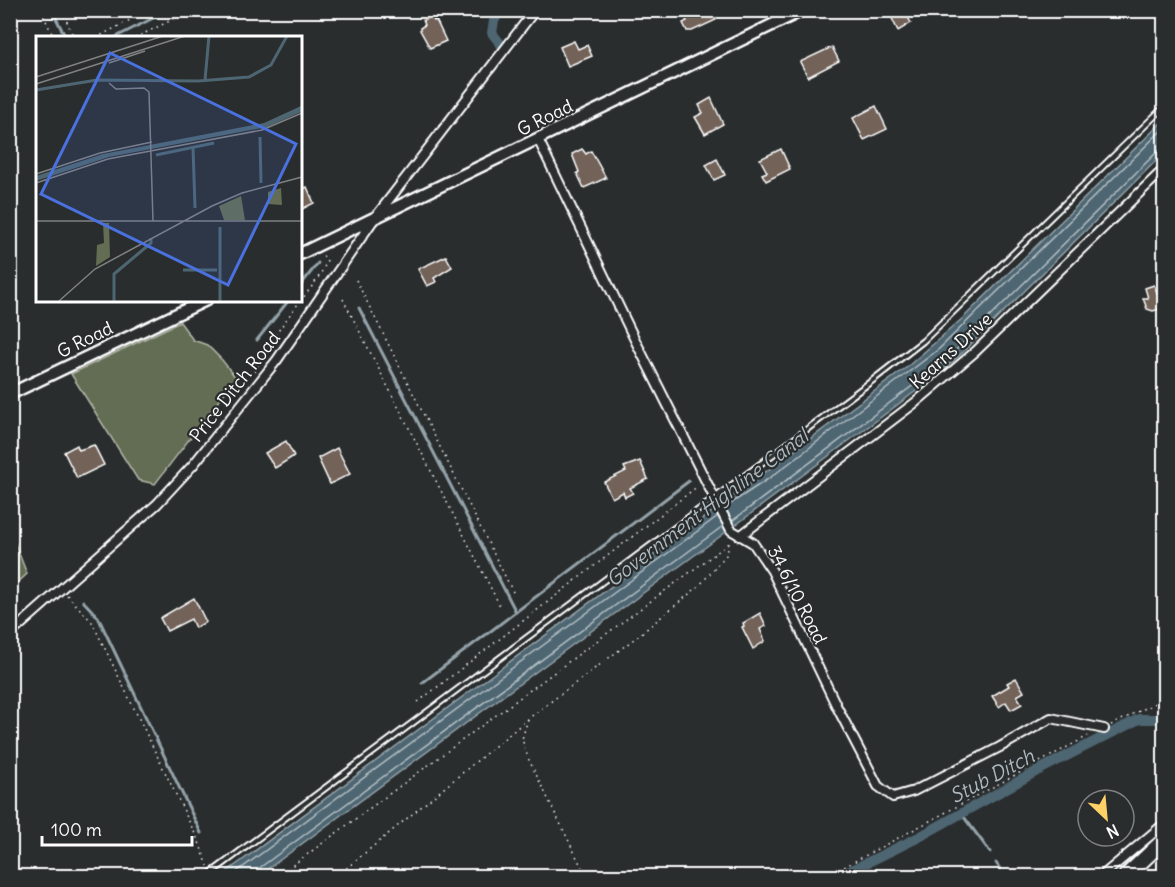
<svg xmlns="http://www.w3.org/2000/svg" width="1175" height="887" viewBox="0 0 1175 887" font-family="Delius,sans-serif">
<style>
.green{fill:#636d53;stroke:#b1b6a9;stroke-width:1.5}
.water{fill:#4d6672;stroke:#94a3aa;stroke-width:1.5}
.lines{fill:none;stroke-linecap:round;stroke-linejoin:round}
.shore{stroke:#b8c2c7;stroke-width:1.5}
.stream{stroke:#94a3aa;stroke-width:3}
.canal{stroke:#4d6672;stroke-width:10}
.building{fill:#726259;stroke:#fff;stroke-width:1.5}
.lane-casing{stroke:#fff;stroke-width:8}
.street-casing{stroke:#fff;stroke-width:12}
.secondary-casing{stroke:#fff;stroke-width:15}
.highway-casing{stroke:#fff;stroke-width:18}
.path{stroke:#fff;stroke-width:1.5;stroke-dasharray:1.5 4.5;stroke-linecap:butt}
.lane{stroke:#2a2d2e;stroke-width:4}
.street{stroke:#2a2d2e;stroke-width:8}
.secondary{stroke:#2a2d2e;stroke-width:10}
.highway{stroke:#2a2d2e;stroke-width:14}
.labels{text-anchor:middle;stroke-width:4.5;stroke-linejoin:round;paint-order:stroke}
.street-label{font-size:18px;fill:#fff;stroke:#2a2d2e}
.water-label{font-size:20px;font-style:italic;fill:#afbac0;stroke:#2a2d2e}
.inset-river{fill:none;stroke:#4d6672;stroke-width:3}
.inset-road{fill:none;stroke:#7f8182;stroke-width:1.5}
.view{fill:#4a71e0;fill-opacity:0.15;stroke:#4a71e0;stroke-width:3}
.inset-edge{fill:none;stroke:#fff;stroke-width:3}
</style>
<rect width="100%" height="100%" fill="#2a2d2e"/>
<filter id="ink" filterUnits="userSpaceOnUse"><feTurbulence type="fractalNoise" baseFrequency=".0167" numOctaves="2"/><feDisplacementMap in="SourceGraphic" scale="12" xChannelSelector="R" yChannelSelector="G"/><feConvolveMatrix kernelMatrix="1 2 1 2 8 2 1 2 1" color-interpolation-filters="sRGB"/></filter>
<g filter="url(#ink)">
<g class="green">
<polygon points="180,322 193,340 207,345 222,360 236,378 155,484 138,480 71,374"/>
<polygon points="11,533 27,574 11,589 10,589"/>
</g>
<polygon class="water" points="1164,120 1164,153 959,356 935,377 737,524 258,876 221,876 907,367 963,318"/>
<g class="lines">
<g class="shore">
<polyline points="726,510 733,502 771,477 939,349 1164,128"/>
<polyline points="732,521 931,372 955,351 1158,151 1164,149"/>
<polyline points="231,876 718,516"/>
<polyline points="255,876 258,869 723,526"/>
</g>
<g class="stream">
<polyline points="52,10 66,38"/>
<polyline points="114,38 169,10"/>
<polyline points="300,286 318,263"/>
<polyline points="359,308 516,612"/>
<polyline points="257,340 289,300"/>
<polyline points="83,601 98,617 201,833"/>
<polyline points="422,683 689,481"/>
<polyline points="961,813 990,852"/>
<polyline points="996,863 1005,876"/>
</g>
<g class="canal">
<polyline points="500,10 494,21 492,33 503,47"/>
<polyline points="840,876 919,837 1039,770 1139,719 1164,719"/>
</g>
</g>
<g class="building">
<polygon points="689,10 694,10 695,14 702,10 711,10 716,20 692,31 687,31 683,23 687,21 683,13"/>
<polygon points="888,10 904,10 911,23 898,31"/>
<polygon points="431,16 434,21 436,20 446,41 430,48 420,30 420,28 425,25 423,20"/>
<polygon points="574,41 578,49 587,45 592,56 568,66 560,47"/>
<polygon points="832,47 839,61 808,77 800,62"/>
<polygon points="711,98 723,124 705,134 695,117 703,113 699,105"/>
<polygon points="876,106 887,129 864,140 853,118"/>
<polygon points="582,149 586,154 591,151 606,178 584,188 577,173 579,172 572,154"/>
<polygon points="781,149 790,169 766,181 762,174 767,172 760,159"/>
<polygon points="717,159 725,175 714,180 706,165"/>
<polygon points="307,187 314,203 300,210 300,190"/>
<polygon points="446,256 452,267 434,278 436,282 427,286 418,269"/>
<polygon points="1154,285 1158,295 1164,289 1164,303 1159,309 1153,311 1147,309 1143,298 1148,298 1145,288"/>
<polygon points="286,441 294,456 275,468 265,453"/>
<polygon points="77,445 79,450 94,445 104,465 77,478 64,452"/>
<polygon points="337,448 350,474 330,484 318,458"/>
<polygon points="640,461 648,479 630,488 633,493 625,497 623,492 612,498 604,482 626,471 624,467"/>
<polygon points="194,598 206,622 195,628 191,619 167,631 160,618"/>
<polygon points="760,613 766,626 760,629 765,641 753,649 742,627 744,626 743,623"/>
<polygon points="1016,678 1024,692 1017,696 1022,704 1011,710 1006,702 999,707 992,696 1009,686 1007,683"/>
</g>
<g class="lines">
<defs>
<polyline id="lane" points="207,876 873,380 923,341 1164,107"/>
<g id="street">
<polyline points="538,139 636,342 719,507 731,530 753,543 772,571 837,707 878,786 893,797 914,791 1000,747 1051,718 1104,729"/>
<polyline points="740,536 916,402 976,351 1164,169"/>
<polyline points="10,634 157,504 193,465 277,360 374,219 535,10"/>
<polyline points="1102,876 1164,824"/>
</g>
<g id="secondary">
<polyline points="300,254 803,10"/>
<polyline points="10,394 206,300"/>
</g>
<polyline id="highway" points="1126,876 1164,840"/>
</defs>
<use href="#lane" class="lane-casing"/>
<use href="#street" class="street-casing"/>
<use href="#secondary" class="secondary-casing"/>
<use href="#highway" class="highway-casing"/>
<g class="path">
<polyline points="41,10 54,38"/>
<polyline points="62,10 74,38"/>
<polyline points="96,38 149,10"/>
<polyline points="135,38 192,10"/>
<polyline points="356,280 515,596"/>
<polyline points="343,299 501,608"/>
<path d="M255,372C265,348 282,325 298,304C309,290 321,277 327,260L321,254"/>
<polyline points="67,595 92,622 199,842 208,866"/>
<polyline points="418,702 698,486"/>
<polyline points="528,719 522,739 528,758 586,876"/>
<polyline points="1111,725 1164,699"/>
<polyline points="278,876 731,542"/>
<polyline points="337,876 529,718 638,636 699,586 727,554 729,543"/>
<polyline points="822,876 844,867 1088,736"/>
</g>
<use href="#lane" class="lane"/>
<use href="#street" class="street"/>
<use href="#secondary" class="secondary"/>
<use href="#highway" class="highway"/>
</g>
</g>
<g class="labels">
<g class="street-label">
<text transform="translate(545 118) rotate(-26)" y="6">G Road</text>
<text transform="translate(85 340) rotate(-26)" y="6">G Road</text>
<text transform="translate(951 351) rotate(-42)" y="6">Kearns Drive</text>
<text transform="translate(235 387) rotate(-52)" y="6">Price Ditch Road</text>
<text transform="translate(797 595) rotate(63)" y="6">34 6/10 Road</text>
</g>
<g class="water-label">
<text transform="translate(707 508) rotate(-37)" y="7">Government Highline Canal</text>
<text transform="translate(992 776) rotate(-28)" y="7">Stub Ditch</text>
</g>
</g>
<g transform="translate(36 36)">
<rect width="266" height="266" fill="#2a2d2e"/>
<path d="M245,152L246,169L232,168V156ZM205,160L209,184H188L183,170ZM67,187H73L74,221L60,230L61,209L68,207Z" fill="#636d53"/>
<path d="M265,70V76L231,91L73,121L0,145V140L67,118L228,87Z" fill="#4d6672"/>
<path class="inset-river" d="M169,44L173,0M0,54L61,44L162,45L213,41L235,29L251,0M224,101L225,147M157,111L159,172M120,119L178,107M147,234H181M78,265V238L115,207V202M184,265V191"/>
<path class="inset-road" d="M73,27L109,15M0,41L127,0M73,47L80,53L108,52L113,56L117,185M0,48L149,0M0,138L64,117L116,106M0,147L72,123L226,94L266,77M0,185H266M23,265L59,233L176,170L206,157L266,141"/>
<path class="view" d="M74,17L260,108L192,249L5,158Z"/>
<rect width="266" height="266" class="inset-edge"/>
</g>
<rect width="1175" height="887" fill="none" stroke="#2a2d2e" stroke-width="36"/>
<rect x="18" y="18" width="1139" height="851" fill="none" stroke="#fff" stroke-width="2" filter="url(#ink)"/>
<g transform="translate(1106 818) rotate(154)"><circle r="28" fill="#2a2d2e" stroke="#7f8182" stroke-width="1.5"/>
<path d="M0-4.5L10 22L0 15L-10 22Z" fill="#ffd166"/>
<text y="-9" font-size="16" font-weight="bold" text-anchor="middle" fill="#ffffff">N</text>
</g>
<path d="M42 836v9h150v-9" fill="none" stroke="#ffffff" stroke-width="3"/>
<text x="51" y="836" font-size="18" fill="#ffffff" stroke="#2a2d2e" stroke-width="4.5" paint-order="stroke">100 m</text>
</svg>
